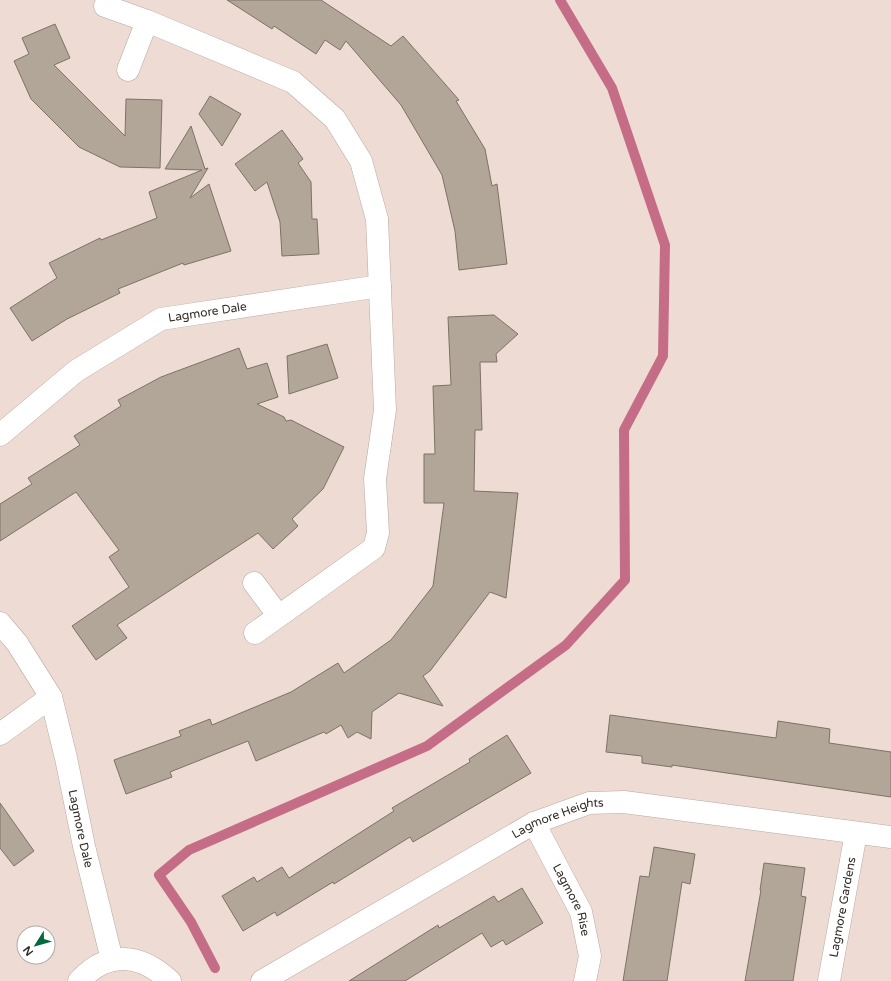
<svg xmlns="http://www.w3.org/2000/svg" width="891" height="981" viewBox="0 0 891 981" font-family="'Varela Round',sans-serif">
<style>
.lines{fill:none;stroke-linecap:round;stroke-linejoin:round}
.stream{stroke:#c56d87;stroke-width:10}
.building{fill:#b2a699;stroke:#7d7266}
.street-casing{stroke:#b9a8a0;stroke-width:23}
.street{stroke:#fff;stroke-width:22}
.labels{text-anchor:middle;stroke-width:4;stroke-linejoin:round;paint-order:stroke}
.street-label{font-size:12px;fill:#322c28;stroke:#fff}
</style>
<rect width="100%" height="100%" fill="#eedcd4"/>
<g class="lines">
<polyline class="stream" points="215,968 191,922 159,875 189,850 427,746 566,645 625,580 624,430 663,356 665,245 612,88 560,0"/>
</g>
<g class="building">
<polygon points="227,0 321,0 391,46 403,36 459,100 456,101 485,149 492,186 497,184 507,264 459,270 455,231 442,175 401,105 346,41 340,50 325,40 316,54 274,26 272,29"/>
<polygon points="55,24 70,58 54,65 125,136 126,99 162,100 160,168 120,167 79,147 31,99 14,61 29,54 22,38"/>
<polygon points="210,96 241,114 222,146 199,114"/>
<polygon points="191,126 205,169 208,168 190,198 209,184 231,251 184,265 183,263 118,289 120,293 67,319 32,341 10,308 57,278 49,263 100,238 101,240 157,218 149,192 202,170 165,169"/>
<polygon points="282,130 303,159 298,163 311,182 312,219 317,219 319,254 282,256 280,222 267,182 255,191 235,164"/>
<polygon points="494,315 518,334 496,354 497,362 480,362 482,430 475,430 474,491 518,493 506,598 490,592 430,671 423,676 443,706 399,693 372,712 371,739 357,732 348,738 341,725 326,734 324,732 256,761 248,741 170,772 172,777 126,794 114,760 181,736 179,731 210,719 212,725 291,692 338,663 344,673 391,640 433,586 444,503 424,503 424,454 435,454 433,386 451,385 448,317"/>
<polygon points="327,344 338,378 289,394 287,356"/>
<polygon points="239,348 247,369 267,363 278,397 257,404 284,417 286,421 291,420 344,447 323,489 292,519 298,526 273,549 258,533 117,625 127,638 96,660 72,626 129,587 109,557 119,550 76,492 0,541 0,504 32,484 28,478 80,445 74,436 121,406 118,400 161,377"/>
<polygon points="610,715 776,738 778,721 830,729 829,743 891,752 891,797 672,765 672,767 642,763 642,756 606,752"/>
<polygon points="507,735 531,773 413,842 410,837 334,884 333,882 277,916 275,912 243,931 222,896 254,877 257,882 282,867 289,878 394,811 392,808 470,762 469,759"/>
<polygon points="0,803 34,851 14,866 0,848"/>
<polygon points="654,847 695,854 690,884 682,882 667,981 623,981 640,876 649,877"/>
<polygon points="764,863 805,868 801,896 806,897 793,981 745,981 761,890 760,890"/>
<polygon points="522,888 543,923 506,945 503,940 491,947 482,933 405,981 349,981 438,925 439,928 494,896 498,902"/>
</g>
<g class="lines">
<defs>
<g id="street">
<polyline points="105,6 147,21 293,82 335,119 361,161 377,219 385,410 375,479 378,533 374,548 255,633"/>
<polyline points="128,70 147,21"/>
<path id="s1" d="M0,435L76,371L161,319L380,286"/>
<polyline points="254,583 278,615"/>
<path id="s2" d="M0,623L17,643L51,697L66,758L84,846L112,960"/>
<polyline points="0,734 51,697"/>
<path id="s3" d="M534,823L581,912L590,956L585,981"/>
<path d="M79,981C108,950 140,953 170,981"/>
<path id="s4" d="M262,981L534,823L589,803L624,802L891,837"/>
<path id="s5" d="M829,981L856,833"/>
</g>
</defs>
<use href="#street" class="street-casing"/>
<use href="#street" class="street"/>
</g>
<g class="labels">
<g class="street-label">
<text dy="4" stroke="none"><textPath href="#s1" startOffset="246">Lagmore Dale</textPath></text>
<text dy="4" stroke="none"><textPath href="#s4" startOffset="339">Lagmore Heights</textPath></text>
<text dy="4" stroke="none"><textPath href="#s2" startOffset="225">Lagmore Dale</textPath></text>
<text dy="4" stroke="none"><textPath href="#s3" startOffset="86">Lagmore Rise</textPath></text>
<text dy="4" stroke="none"><textPath href="#s5" startOffset="75">Lagmore Gardens</textPath></text>
</g>
</g>
<g transform="translate(36 945) rotate(233)"><circle r="19" fill="#ffffff" stroke="#adaba9"/>
<path d="M0-3L7 15L0 10L-7 15Z" fill="#00693f"/>
<text y="-6" font-size="11" font-weight="bold" text-anchor="middle" fill="#322c28">N</text>
</g>
</svg>
